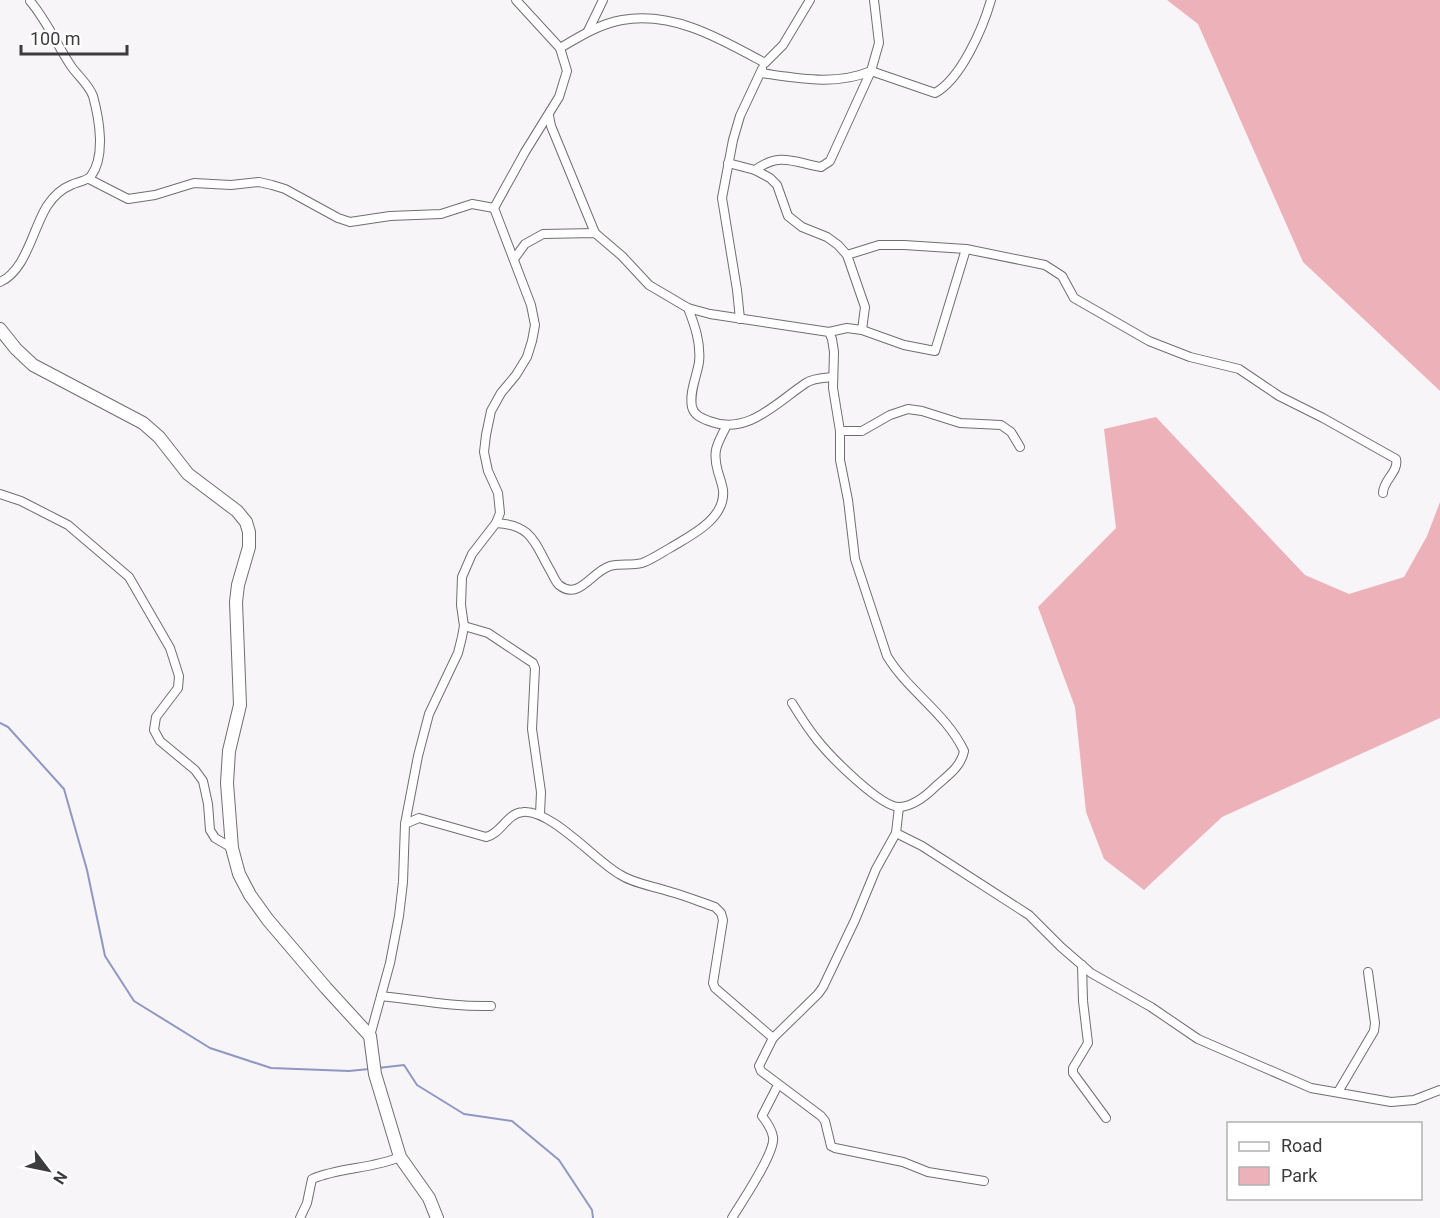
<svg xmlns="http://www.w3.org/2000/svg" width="1440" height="1218" viewBox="0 0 1440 1218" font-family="Roboto,sans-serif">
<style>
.green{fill:#edb2b9}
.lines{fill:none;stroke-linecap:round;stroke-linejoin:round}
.stream{stroke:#8f97c3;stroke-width:2}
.street-casing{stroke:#716e71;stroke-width:10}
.secondary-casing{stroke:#716e71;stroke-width:14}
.street{stroke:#fff;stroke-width:8}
.secondary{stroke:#fff;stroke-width:12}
</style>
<rect width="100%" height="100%" fill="#f8f5f8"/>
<g class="green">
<polygon points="1167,0 1440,0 1440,391 1303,262 1198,24"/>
<polygon points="1156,417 1305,575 1349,594 1404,577 1427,536 1440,502 1440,718 1222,817 1144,890 1104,859 1086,812 1075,707 1038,607 1116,528 1104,429"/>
</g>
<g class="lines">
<g class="stream">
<polyline points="0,723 8,727 64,789 87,870 105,956 134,1001 210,1048 271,1068 349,1071 369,1069"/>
<polyline points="378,1068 404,1065 417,1085 464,1114 512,1121 559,1160 592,1210 593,1218"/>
</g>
<defs>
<g id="street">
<polyline points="588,31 603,0"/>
<path d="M560,48C579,37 599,24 622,20C674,11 721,39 765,63L783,45L810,0"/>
<path d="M761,73C797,78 836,86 871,71L935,93C961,79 983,28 991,0"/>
<polyline points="549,116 551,126 595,233"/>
<polyline points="728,163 755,170 770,178 777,185 788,216 802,227 827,237 838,245 847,255 865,307 862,330"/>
<path d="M755,170C780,152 793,162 821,167L830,161L871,71L879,43L874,0"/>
<polyline points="89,179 128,199 155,195 194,183 231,185 259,182 272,185 285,189 338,218 350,222 390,216 441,214 472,204 494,208"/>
<path d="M847,255L879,245H904L966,249L1045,265L1062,276L1074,298L1149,341L1190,357L1239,369L1279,396L1323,418L1396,459C1399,472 1383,480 1383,493"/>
<path d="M514,259L525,244L543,234L595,233L622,256L649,285L688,308L710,314L829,332L832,339L834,352L833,388L840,431V460L848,500L855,559L887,656C908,691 946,713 964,751C961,767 947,776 936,786C927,795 913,806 900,807C881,808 831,757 818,741C809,730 800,716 792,703"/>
<path d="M0,282C26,271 33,228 47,206C53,197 61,189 71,185C77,182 87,181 91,176C106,156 99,118 93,96C89,85 78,76 71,66C57,45 47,21 30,1"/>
<path d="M688,308C695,326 701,343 699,362C697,376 689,392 692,407C694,415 701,418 709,421C748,436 777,402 806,383C813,378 825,378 833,377"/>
<polyline points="740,319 737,290 722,198 733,140 740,116 762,69"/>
<polyline points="829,332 847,328 862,330 904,345 935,351 966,249"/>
<polyline points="840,431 862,431 890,415 908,409 922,411 960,423 1001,425 1011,432 1020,447"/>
<polyline points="0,494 21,501 68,525 129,577 170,648 179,676 178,688 156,717 154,730 160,741 195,770 203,781 208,804 210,830 215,838 232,848"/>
<path d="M496,523C532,525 534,542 550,570C553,575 555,581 559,585C579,601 591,572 610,566C620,563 631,566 642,563C651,560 661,553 670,548C690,536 726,519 723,490C722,484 720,478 718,472C712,451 717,444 727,425"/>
<polyline points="464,626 488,633 533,663 535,668 532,729 541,792 540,814"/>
<polyline points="899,807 896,833 876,869 855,920 823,987 818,994 773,1038 759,1066 761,1071 821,1116 825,1121 831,1146 835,1148 903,1162 928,1172 984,1181"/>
<path d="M405,824L419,818L486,837C501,834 507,813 523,812C550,809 595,860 619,874C634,884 654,886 671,892C686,896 700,902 715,907L721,913L723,920L713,983L715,988L773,1038"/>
<polyline points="896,833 922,846 1029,915 1061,947 1091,973 1151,1007 1198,1039 1311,1088 1391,1102 1414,1100 1440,1090"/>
<polyline points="1082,965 1083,1001 1088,1043 1073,1068 1073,1073 1106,1118"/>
<path d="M381,996C418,1000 454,1007 491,1006"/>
<polyline points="370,1036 390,963 399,916 403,882 405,824 418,756 429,714 458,653 462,637 464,626 461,605 462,577 472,554 496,523 500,513 498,493 488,471 484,452 486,435 491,411 501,393 516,375 527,357 532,341 535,325 531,305 494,208 525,152 559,97 567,71 560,48 516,0"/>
<polyline points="1338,1092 1374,1031 1375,1023 1368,972"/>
<path d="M300,1218L307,1203L312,1179C340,1167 372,1169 400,1157"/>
<path d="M732,1218C741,1203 776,1152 773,1137C772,1130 766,1121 762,1116L778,1085"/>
</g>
<polyline id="secondary" points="0,329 16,349 33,365 143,423 159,437 188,474 237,511 246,522 249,532 249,547 238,585 236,602 240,705 229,751 227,783 232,848 239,874 250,895 268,920 326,988 370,1036 375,1074 400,1157 429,1198 437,1218"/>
</defs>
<use href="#street" class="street-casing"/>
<use href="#secondary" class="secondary-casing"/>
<use href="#street" class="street"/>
<use href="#secondary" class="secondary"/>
</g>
<rect x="1227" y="1122" width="195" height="78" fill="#ffffff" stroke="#b1b1b1" stroke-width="1.5"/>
<rect x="1239" y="1142" width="30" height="9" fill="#ffffff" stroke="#b1b1b1" stroke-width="1.5"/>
<text x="1281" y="1152" font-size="18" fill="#3c3b3d">Road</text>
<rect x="1239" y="1167" width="30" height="18" fill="#edb2b9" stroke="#b1b1b1" stroke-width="1.5"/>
<text x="1281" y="1182" font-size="18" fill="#3c3b3d">Park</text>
<g transform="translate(48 1170) rotate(122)" stroke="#ffffff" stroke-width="4.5" paint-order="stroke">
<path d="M0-4.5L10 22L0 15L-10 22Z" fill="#3c3b3d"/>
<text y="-9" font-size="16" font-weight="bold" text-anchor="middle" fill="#3c3b3d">N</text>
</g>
<path d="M21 45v9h106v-9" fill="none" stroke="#3c3b3d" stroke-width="3"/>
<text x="30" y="45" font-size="18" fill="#3c3b3d" stroke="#ffffff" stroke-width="4.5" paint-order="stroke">100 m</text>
</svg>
